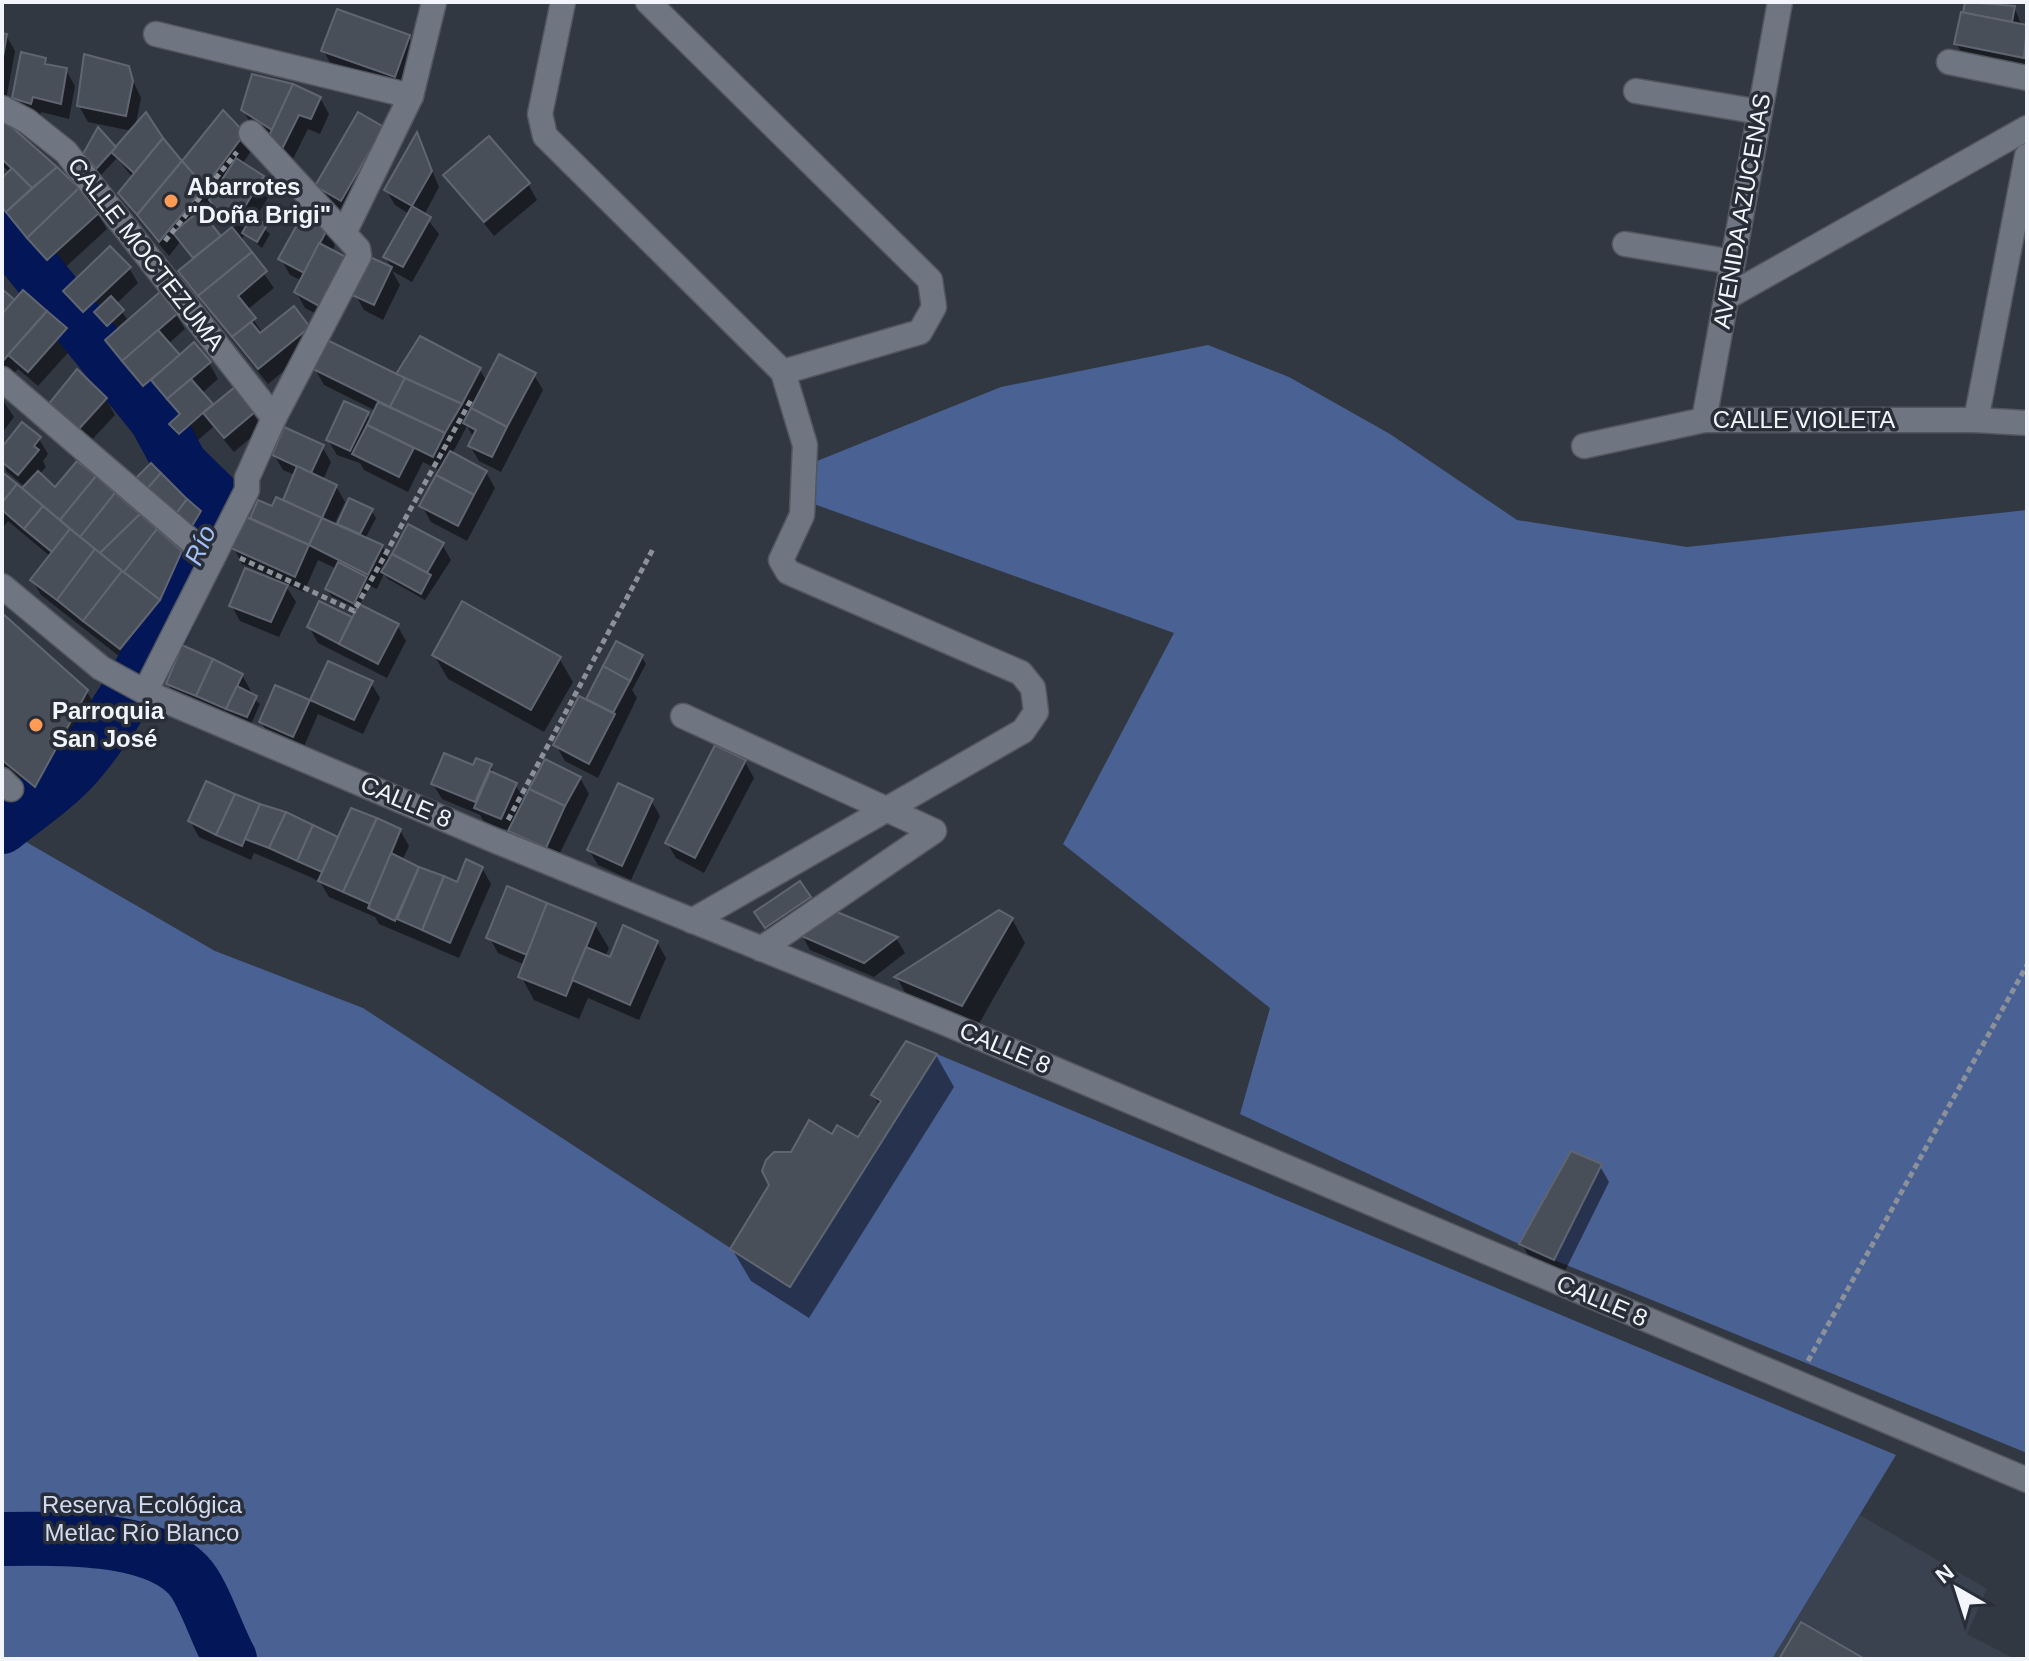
<svg xmlns="http://www.w3.org/2000/svg" width="2029" height="1661" viewBox="0 0 2029 1661" font-family="Arial,sans-serif">
<style>
.built{fill:#3a4250}
.green{fill:#496193}
.shadow{fill:#0007;fill-rule:evenodd}
.lines{fill:none;stroke-linecap:round;stroke-linejoin:round}
.river{stroke:#021658;stroke-width:54}
.building{fill:#494f59;stroke:#606671;stroke-width:2}
.street-casing{stroke:#52575f;stroke-width:27}
.path{stroke:#8c9199;stroke-width:5;stroke-dasharray:6 4;stroke-linecap:butt}
.street{stroke:#6f7581;stroke-width:24}
.poi-dot{fill:#fe9c57;stroke:#282d37;stroke-width:3}
.labels{text-anchor:middle;stroke-width:7;stroke-linejoin:round;paint-order:stroke}
.poi-label{font-size:24px;font-weight:bold;fill:#f2f5fc;stroke:#282d37;text-anchor:start}
.street-label{font-size:24px;fill:#f2f5fc;stroke:#282d37}
.park-label{font-size:24px;fill:#d2dcf1;stroke:#282d37}
.water-label{font-size:26px;font-style:italic;fill:#a2c0fb;stroke:#282d37}
</style>
<rect width="100%" height="100%" fill="#323842"/>
<polygon class="built" points="1860,1515 1987,1589 1967,1634 2015,1659 1772,1659"/>
<g class="green">
<polygon points="1208,345 1289,377 1390,434 1517,520 1687,547 2027,510 2027,1453 1554,1260 1602,1165 1572,1151 1519,1244 1240,1114 1270,1008 1063,844 1174,633 811,503 817,461 1001,387"/>
<polygon points="2,828 215,951 363,1008 790,1287 937,1054 1896,1455 1772,1659 2,1659"/>
</g>
<g class="shadow">
<polygon points="1967,2 2014,7 2022,26 2027,27 2027,72 1965,59 1956,43"/>
<polygon points="2,35 6,35 15,51 4,111"/>
<polygon points="408,37 418,52 403,92 332,66 323,50"/>
<polygon points="45,60 49,66 66,70 75,86 69,119 41,112 40,118 23,113 14,98"/>
<path d="M127,68L141,98L135,128L146,115L182,164L223,113L252,150L242,164L262,178L271,193L254,220L270,234L262,248L245,234L241,241L274,288L247,310L263,334L293,309L318,343L268,384L190,287L181,272L194,260L180,242L169,256L130,209L120,194L133,178L117,158L101,175L90,162L116,150L132,131L88,122L79,106ZM213,203L232,229L220,239L202,216Z"/>
<polygon points="320,98 329,114 320,134 308,129 290,165 252,126 243,110"/>
<polygon points="5,124 56,168 98,214 107,229 57,275 2,208 2,180 10,173 2,165 2,127"/>
<polygon points="382,128 350,215 326,202 317,186"/>
<polygon points="417,136 439,187 424,215 439,234 412,282 392,271 400,285 383,320 364,310 355,294 371,260 393,270 385,257 409,214 395,205 386,190"/>
<polygon points="446,176 528,184 537,200 494,236"/>
<polygon points="326,229 335,245 332,251 330,321 305,308 296,292 302,281 290,275 281,259"/>
<polygon points="129,268 138,283 116,304 127,319 112,332 101,319 93,327 65,291"/>
<polygon points="2,291 15,302 66,329 75,345 38,386 18,369 8,380 2,375"/>
<polygon points="176,314 185,329 168,344 179,358 209,363 218,379 201,394 213,407 253,413 262,428 234,452 213,427 189,448 172,424 180,417 161,394 154,400 108,341"/>
<polygon points="315,369 397,376 480,370 487,382 534,375 543,390 501,472 479,461 470,446 474,438 467,426 452,454 486,472 495,488 467,541 431,522 422,506 441,471 423,462 408,492 364,470 360,463 337,455 328,440 367,414 371,421 376,411 324,385"/>
<polygon points="2,399 14,417 2,433"/>
<polygon points="106,399 115,415 87,445 58,421"/>
<polygon points="39,439 48,454 43,461 46,467 39,475 56,490 181,552 190,568 168,616 129,664 41,595 32,580 51,557 8,521 2,529 2,474 23,491 26,488 6,471 2,450"/>
<polygon points="322,447 331,462 323,480 336,486 345,502 334,525 341,528 339,524 371,510 376,518 365,539 382,546 390,561 442,544 451,560 425,600 388,579 384,574 377,589 370,586 359,606 397,625 406,641 387,678 318,643 309,627 320,604 353,620 359,610 331,596 327,589 337,569 318,560 304,592 284,583 296,602 279,637 240,621 231,605 270,576 242,564 234,548 259,503 273,508 285,502 295,475 283,470 274,455"/>
<polygon points="141,487 199,512 203,519 197,531"/>
<polygon points="2,616 87,692 105,723 53,817 2,775"/>
<polygon points="617,644 642,657 646,664 632,690 637,698 598,778 565,761 556,745 586,702"/>
<polygon points="434,655 559,658 573,682 544,732 448,679"/>
<polygon points="329,663 371,683 380,698 363,734 318,714 302,751 270,737 261,722 276,687 311,702"/>
<polygon points="242,675 251,691 249,694 260,704 251,724 238,718 235,723 177,699 168,684"/>
<polygon points="745,762 754,778 704,873 676,858 667,843"/>
<polygon points="490,766 496,776 515,784 525,801 580,778 589,794 555,863 519,846 511,831 485,824 480,815 442,799 433,784"/>
<polygon points="651,800 660,816 631,880 598,865 589,850"/>
<polygon points="190,821 339,840 400,830 409,846 402,861 458,885 482,868 491,884 459,958 379,924 375,917 329,897 320,882 308,876 254,853 251,860 199,837"/>
<polygon points="800,884 818,914 776,943 757,913"/>
<polygon points="833,912 896,938 905,953 874,977 810,950 802,935"/>
<polygon points="1012,919 1025,943 976,1029 910,1001 897,978"/>
<polygon points="595,925 609,948 605,957 611,960 657,942 666,958 639,1020 588,998 579,1019 534,1000 521,976 525,965 498,953 489,937"/>
<polygon points="936,1055 954,1087 809,1318 751,1281 732,1249 793,1154 833,1137 859,1140 880,1106 873,1095"/>
<polygon points="1600,1166 1609,1182 1563,1275 1531,1260 1522,1244"/>
</g>
<g class="lines">
<g class="river">
<path d="M2,229L156,419L181,465L219,502C179,593 143,687 77,764C56,788 27,807 2,827"/>
<path d="M2,1539C53,1538 150,1535 188,1575C203,1590 218,1638 230,1659"/>
</g>
</g>
<g class="building">
<polygon points="1965,2 2015,6 2012,22 1963,13"/>
<polygon points="337,9 410,35 395,77 321,51"/>
<polygon points="1961,12 2027,25 2024,58 1954,44"/>
<polygon points="2,33 7,34 2,62"/>
<polygon points="21,52 46,58 45,64 67,68 61,104 33,97 31,104 12,98"/>
<polygon points="84,54 129,66 133,81 126,116 77,106"/>
<polygon points="252,74 293,84 272,130 241,110"/>
<polygon points="293,84 321,97 311,119 299,115 281,151 268,138"/>
<polygon points="223,110 245,133 205,187 182,161"/>
<polygon points="146,112 163,138 134,173 111,152"/>
<polygon points="358,112 384,127 341,201 315,186"/>
<polygon points="5,121 57,167 32,188 2,159 2,124"/>
<polygon points="98,127 116,147 96,169 83,154"/>
<polygon points="417,132 432,171 412,206 384,190"/>
<polygon points="489,136 530,183 484,222 443,175"/>
<polygon points="163,138 182,161 137,215 118,193"/>
<polygon points="236,158 264,176 232,227 209,200"/>
<polygon points="182,161 205,187 159,242 137,215"/>
<polygon points="57,167 79,188 27,238 6,212"/>
<polygon points="12,168 32,188 6,212 2,207 2,178"/>
<polygon points="79,188 100,212 47,260 27,238"/>
<polygon points="412,206 431,217 403,267 383,257"/>
<polygon points="200,210 221,236 193,258 173,233"/>
<polygon points="303,214 328,228 304,273 278,259"/>
<polygon points="252,216 267,225 257,242 242,233"/>
<polygon points="232,227 252,252 198,296 178,271"/>
<polygon points="319,243 346,257 321,307 294,292"/>
<polygon points="110,246 131,267 83,312 63,291"/>
<polygon points="252,252 267,271 238,296 256,318 232,337 198,296"/>
<polygon points="370,257 392,267 374,305 352,295"/>
<polygon points="2,289 15,300 2,314"/>
<polygon points="23,290 47,311 2,362 2,314"/>
<polygon points="161,291 178,313 122,361 105,340"/>
<polygon points="111,296 124,310 107,326 94,312"/>
<polygon points="294,306 310,327 258,369 232,337 251,322 260,333"/>
<polygon points="47,311 67,328 28,372 8,355"/>
<polygon points="158,330 180,355 143,386 122,361"/>
<polygon points="420,336 481,368 462,404 396,374"/>
<polygon points="327,340 405,378 390,407 313,369"/>
<polygon points="194,342 211,362 167,399 151,380"/>
<polygon points="499,354 536,373 507,427 471,408"/>
<polygon points="77,369 107,398 77,431 47,406"/>
<polygon points="405,378 462,404 445,433 390,407"/>
<polygon points="191,379 213,404 179,434 169,424 180,414 167,399"/>
<polygon points="235,387 255,412 224,438 203,413"/>
<polygon points="344,401 369,412 350,451 326,440"/>
<polygon points="378,402 445,433 433,457 367,425"/>
<polygon points="471,408 507,427 492,457 468,446 476,430 463,423"/>
<polygon points="22,422 41,437 34,446 39,450 18,475 2,462 2,447"/>
<polygon points="367,425 414,448 399,477 352,454"/>
<polygon points="284,427 324,445 311,473 272,455"/>
<polygon points="450,451 487,471 474,495 436,475"/>
<polygon points="77,461 96,476 60,520 22,488 38,471 55,487"/>
<polygon points="151,463 161,473 146,490 134,480"/>
<polygon points="297,466 337,485 322,518 283,500"/>
<polygon points="2,472 17,484 2,503"/>
<polygon points="161,473 187,499 176,514 146,490"/>
<polygon points="436,475 474,495 458,526 419,506"/>
<polygon points="96,476 115,493 80,537 60,520"/>
<polygon points="17,484 43,506 24,529 2,510 2,503"/>
<polygon points="115,493 140,514 100,553 80,537"/>
<polygon points="276,497 322,518 309,545 250,518 258,500 272,506"/>
<polygon points="349,498 373,509 360,534 337,524"/>
<polygon points="187,499 201,511 192,526 176,514"/>
<polygon points="43,506 70,529 52,552 24,529"/>
<polygon points="140,514 157,529 124,572 100,553"/>
<polygon points="246,517 309,545 295,577 231,548"/>
<polygon points="322,518 383,545 368,575 309,545"/>
<polygon points="408,524 444,543 427,573 392,554"/>
<polygon points="70,529 95,549 57,600 30,580"/>
<polygon points="157,529 182,551 160,600 124,572"/>
<polygon points="95,549 122,571 83,621 57,600"/>
<polygon points="392,554 431,575 421,594 381,572"/>
<polygon points="338,562 367,577 354,604 325,589"/>
<polygon points="245,568 288,585 271,622 229,606"/>
<polygon points="122,571 160,600 120,649 83,621"/>
<polygon points="319,601 352,617 339,644 307,627"/>
<polygon points="462,601 561,657 531,710 432,655"/>
<polygon points="359,604 399,624 378,664 339,644"/>
<polygon points="2,613 88,690 35,787 2,760"/>
<polygon points="616,641 643,655 630,681 603,666"/>
<polygon points="182,645 213,659 196,696 166,684"/>
<polygon points="213,659 243,674 226,709 196,696"/>
<polygon points="328,661 373,681 354,720 310,700"/>
<polygon points="603,666 630,681 613,713 586,699"/>
<polygon points="275,685 310,700 293,737 259,722"/>
<polygon points="237,686 257,696 247,717 226,709"/>
<polygon points="579,696 615,714 589,764 553,745"/>
<polygon points="715,745 746,760 695,858 665,843"/>
<polygon points="444,753 473,765 476,758 492,764 475,802 431,784"/>
<polygon points="545,759 581,777 565,806 529,789"/>
<polygon points="490,771 517,783 501,819 474,808"/>
<polygon points="206,781 235,794 216,835 188,821"/>
<polygon points="618,783 653,799 622,866 587,850"/>
<polygon points="529,789 565,806 546,848 508,831"/>
<polygon points="235,794 260,804 242,846 216,835"/>
<polygon points="260,804 286,812 269,848 245,839"/>
<polygon points="351,808 377,818 343,892 318,881"/>
<polygon points="286,812 313,825 297,861 269,848"/>
<polygon points="377,818 401,829 370,904 343,892"/>
<polygon points="313,825 338,837 322,872 297,861"/>
<polygon points="391,853 419,867 395,921 368,908"/>
<polygon points="466,859 483,867 450,943 422,930 444,876 457,882"/>
<polygon points="419,867 444,876 422,930 397,919"/>
<polygon points="800,881 811,897 765,928 754,912"/>
<polygon points="507,886 547,903 527,955 486,938"/>
<polygon points="547,903 596,923 566,996 518,977"/>
<polygon points="832,910 898,937 864,963 799,935"/>
<polygon points="999,910 1013,918 962,1006 894,977"/>
<polygon points="623,925 658,941 630,1005 572,980 586,947 610,957"/>
<polygon points="906,1041 937,1054 790,1287 730,1249 769,1185 762,1171 766,1160 774,1152 791,1152 809,1120 832,1134 837,1125 858,1137 881,1101 871,1095"/>
<polygon points="1571,1151 1602,1164 1554,1260 1519,1244"/>
<polygon points="1801,1622 1863,1658 1862,1659 1779,1659"/>
</g>
<g class="lines">
<defs>
<g id="street">
<polyline points="563,2 540,114 545,136 783,372 805,445 802,515 781,560 788,572 1021,673 1033,688 1036,712 1023,731 692,921"/>
<polyline points="648,2 930,280 934,307 920,332 783,372"/>
<polyline points="156,34 411,96"/>
<polyline points="1949,62 2027,78"/>
<polyline points="1636,91 1760,112"/>
<polyline points="2,108 27,121 66,152 274,418"/>
<polyline points="344,233 411,96 434,2"/>
<polyline points="1625,244 1733,262"/>
<polyline points="1729,296 2027,128"/>
<polyline points="2,379 212,559"/>
<polyline points="1704,420 1780,2"/>
<polyline points="1976,420 2027,156"/>
<polyline points="1584,446 1704,420 1976,420 2027,423"/>
<polyline points="2,586 101,668 145,692 496,841 945,1023 2027,1480"/>
<polyline points="145,692 247,490 247,478 274,418 359,256 358,249 251,133"/>
<polyline points="683,716 934,831 761,949"/>
<polyline points="2,780 11,789"/>
</g>
</defs>
<use href="#street" class="street-casing"/>
<g class="path">
<polyline points="165,241 237,152"/>
<polyline points="240,558 354,611 471,400"/>
<polyline points="508,820 653,549"/>
<polyline points="1808,1361 2027,965"/>
</g>
<use href="#street" class="street"/>
</g>
<g class="poi-dot">
<circle cx="171" cy="201" r="8"/>
<circle cx="36" cy="725" r="8"/>
</g>
<g class="labels">
<g class="poi-label">
<text x="187" y="195">Abarrotes<tspan x="187" dy="28">"Doña Brigi"</tspan></text>
<text x="52" y="719">Parroquia<tspan x="52" dy="28">San José</tspan></text>
</g>
<g class="street-label">
<text transform="translate(1742 211) rotate(-80)" y="8">AVENIDA AZUCENAS</text>
<text transform="translate(146 254) rotate(52)" y="8">CALLE MOCTEZUMA</text>
<text x="1804" y="428">CALLE VIOLETA</text>
<text transform="translate(406 802) rotate(23)" y="8">CALLE 8</text>
<text transform="translate(1005 1048) rotate(23)" y="8">CALLE 8</text>
<text transform="translate(1602 1301) rotate(23)" y="8">CALLE 8</text>
</g>
<g class="park-label">
<text x="142" y="1513">Reserva Ecológica<tspan x="142" dy="28">Metlac Río Blanco</tspan></text>
</g>
<g class="water-label">
<text transform="translate(200 545) rotate(-66)" y="9">Río</text>
</g>
</g>
<rect width="2029" height="1661" fill="none" stroke="#f2f5fc" stroke-width="8"/>
<g transform="translate(1957 1589) rotate(321)" stroke="#282d37" stroke-width="6" paint-order="stroke">
<path d="M0-6L14 30L0 20L-14 30Z" fill="#f2f5fc"/>
<text y="-12" font-size="22" font-weight="bold" text-anchor="middle" fill="#f2f5fc">N</text>
</g>
</svg>
